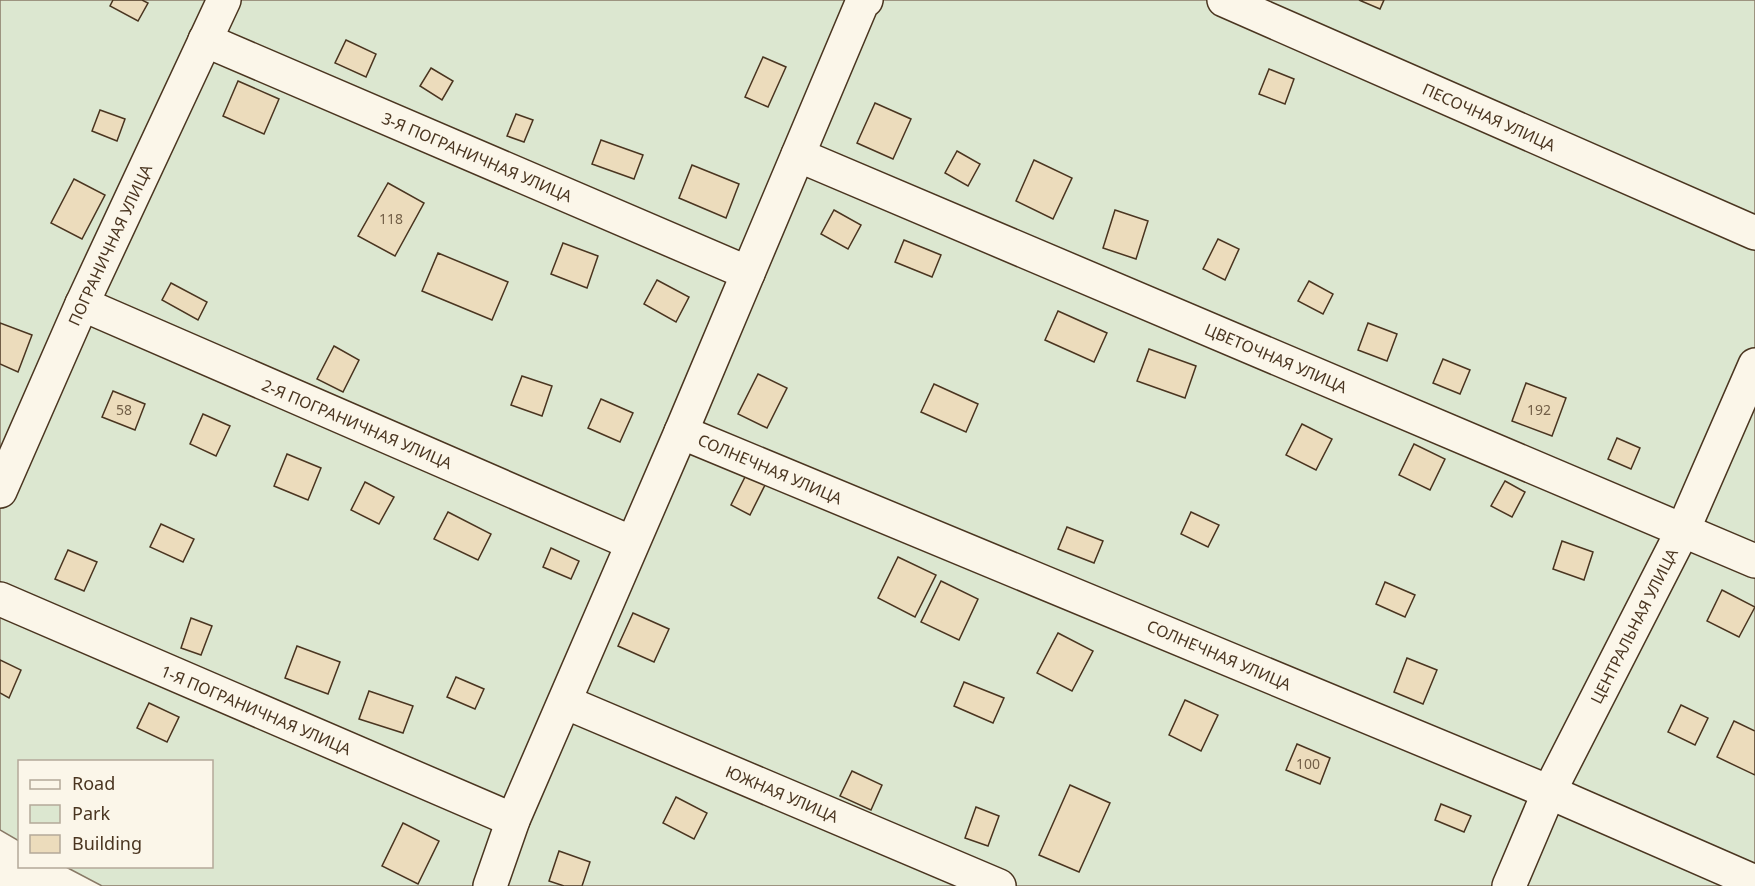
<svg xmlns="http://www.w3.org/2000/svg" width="1755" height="886" viewBox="0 0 1755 886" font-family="'Noto Sans',sans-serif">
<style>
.green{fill:#dce7d0;stroke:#887966;stroke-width:1.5}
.building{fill:#ecdcbc;stroke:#4a3520;stroke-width:1.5}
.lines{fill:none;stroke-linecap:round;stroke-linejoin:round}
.minor-casing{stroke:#4a3520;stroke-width:36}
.minor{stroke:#fbf6e9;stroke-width:33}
.labels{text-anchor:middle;stroke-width:4.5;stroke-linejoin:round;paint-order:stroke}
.number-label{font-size:14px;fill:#725f47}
.street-label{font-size:16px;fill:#4a3520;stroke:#fbf6e9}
</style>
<rect width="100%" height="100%" fill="#fbf6e9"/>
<polygon class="green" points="0,0 1755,0 1755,886 102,886 66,867 212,866 212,762 20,762 19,841 0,830"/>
<g class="building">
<polygon points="113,0 142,0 148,3 138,21 110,6"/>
<polygon points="1359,0 1384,0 1380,9"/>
<polygon points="346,40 376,54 366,77 335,63"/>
<polygon points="763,57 786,67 768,107 745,97"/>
<polygon points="431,68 453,81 442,100 420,86"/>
<polygon points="1269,69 1294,79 1285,104 1259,94"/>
<polygon points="238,81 279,99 264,134 223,116"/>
<polygon points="875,103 911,119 893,159 857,143"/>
<polygon points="100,110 125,119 117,141 92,131"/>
<polygon points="516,114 533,120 524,142 507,136"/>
<polygon points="601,140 643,155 634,179 592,164"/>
<polygon points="957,151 980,164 968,186 945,173"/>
<polygon points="1034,160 1072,178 1053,219 1016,201"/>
<polygon points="692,165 739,184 726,218 679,198"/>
<polygon points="74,179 105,195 82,239 51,223"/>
<polygon points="388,183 424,203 395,256 358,236"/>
<polygon points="834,210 861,225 848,249 821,234"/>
<polygon points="1115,210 1148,221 1136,259 1103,248"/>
<polygon points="1218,239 1239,249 1225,280 1203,269"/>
<polygon points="904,240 941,255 932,277 895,262"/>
<polygon points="563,243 598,256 587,288 551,274"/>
<polygon points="438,253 508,282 492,320 422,291"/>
<polygon points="657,280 689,297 676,322 644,304"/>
<polygon points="1309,281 1333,294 1323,314 1298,301"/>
<polygon points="171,283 207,302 198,320 162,300"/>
<polygon points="1058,311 1107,333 1094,362 1045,340"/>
<polygon points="0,323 32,335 18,372 0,364"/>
<polygon points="1368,323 1397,334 1387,361 1358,350"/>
<polygon points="334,346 359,360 343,392 317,379"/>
<polygon points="1149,349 1196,366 1185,398 1137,381"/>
<polygon points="1443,359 1470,370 1460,394 1433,383"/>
<polygon points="758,374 787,388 767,428 738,414"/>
<polygon points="522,376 552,386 542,416 511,405"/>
<polygon points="1526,383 1566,398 1552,436 1512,421"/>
<polygon points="934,384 978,404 966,432 921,412"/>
<polygon points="113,391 145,404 135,430 102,417"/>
<polygon points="601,399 633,413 620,442 588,428"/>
<polygon points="203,414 230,426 216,456 190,444"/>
<polygon points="1302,424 1332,439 1316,470 1286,455"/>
<polygon points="1617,438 1640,448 1631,469 1608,459"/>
<polygon points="1414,444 1445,459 1430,490 1399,475"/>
<polygon points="287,454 321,468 308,500 274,486"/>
<polygon points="747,473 766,483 750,515 731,505"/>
<polygon points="1505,481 1525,492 1512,517 1491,506"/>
<polygon points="365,482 394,497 379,524 351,510"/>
<polygon points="448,512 491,534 478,560 434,539"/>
<polygon points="1191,512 1219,525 1208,547 1181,534"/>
<polygon points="161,524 194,539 183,562 150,547"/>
<polygon points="1067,527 1103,541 1094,563 1058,549"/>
<polygon points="1562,541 1593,552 1584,580 1553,569"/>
<polygon points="551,548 579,561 571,579 543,567"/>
<polygon points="68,550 97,562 84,591 55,579"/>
<polygon points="898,557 936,575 915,617 878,598"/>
<polygon points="941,581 978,599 959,640 921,622"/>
<polygon points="1385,582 1415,595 1405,617 1376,604"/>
<polygon points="1722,590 1755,607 1739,637 1707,621"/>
<polygon points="633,613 669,629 654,662 618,646"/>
<polygon points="191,618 212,626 201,655 181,648"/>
<polygon points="1058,633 1093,651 1072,691 1037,673"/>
<polygon points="297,646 340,662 328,694 285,678"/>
<polygon points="1407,658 1437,670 1423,704 1394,692"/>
<polygon points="0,660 21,670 9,698 0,693"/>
<polygon points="456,677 484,689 475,709 447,697"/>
<polygon points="964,682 1004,698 993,723 954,706"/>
<polygon points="369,691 413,706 403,733 359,719"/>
<polygon points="1185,700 1218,715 1201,751 1169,735"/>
<polygon points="149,703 179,717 167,742 137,728"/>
<polygon points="1681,705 1708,718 1695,745 1668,732"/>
<polygon points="1734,721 1755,731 1755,775 1717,757"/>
<polygon points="1297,744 1330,758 1320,784 1286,770"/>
<polygon points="852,771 882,785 871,810 840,796"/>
<polygon points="1070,785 1110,803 1079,872 1039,855"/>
<polygon points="676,797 707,813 694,839 663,823"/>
<polygon points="1441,804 1471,816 1464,832 1435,820"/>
<polygon points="976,807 999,816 988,846 965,838"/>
<polygon points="403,823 439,841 418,884 382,866"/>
<polygon points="559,851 590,862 582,886 564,886 549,881"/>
</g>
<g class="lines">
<defs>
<g id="minor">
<polyline points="1224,0 1755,233"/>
<polyline points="205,40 748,273"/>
<polyline points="798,155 1755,561"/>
<polyline points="82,304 632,543"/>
<polyline points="681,432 1549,792 1755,882"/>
<polyline points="0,491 82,304 224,0"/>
<polyline points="0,599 513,820"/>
<polyline points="565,702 999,886"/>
<polyline points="490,886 513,820 681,432 862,3 866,0"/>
<polyline points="1509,886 1549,792 1683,530 1755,365"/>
</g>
</defs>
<use href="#minor" class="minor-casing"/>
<use href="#minor" class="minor"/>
</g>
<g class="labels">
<g class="number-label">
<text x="391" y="224">118</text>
<text x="124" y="415">58</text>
<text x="1539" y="415">192</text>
<text x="1308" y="769">100</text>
</g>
<g class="street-label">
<text transform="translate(1489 117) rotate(24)" y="6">ПЕСОЧНАЯ УЛИЦА</text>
<text transform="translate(477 157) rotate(23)" y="6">3-Я ПОГРАНИЧНАЯ УЛИЦА</text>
<text transform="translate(110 245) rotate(-65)" y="6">ПОГРАНИЧНАЯ УЛИЦА</text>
<text transform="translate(1276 358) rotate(23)" y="6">ЦВЕТОЧНАЯ УЛИЦА</text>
<text transform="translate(357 424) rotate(23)" y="6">2-Я ПОГРАНИЧНАЯ УЛИЦА</text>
<text transform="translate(770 469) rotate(23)" y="6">СОЛНЕЧНАЯ УЛИЦА</text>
<text transform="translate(1634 626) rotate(-63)" y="6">ЦЕНТРАЛЬНАЯ УЛИЦА</text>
<text transform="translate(1219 655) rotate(23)" y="6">СОЛНЕЧНАЯ УЛИЦА</text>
<text transform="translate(256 710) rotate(23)" y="6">1-Я ПОГРАНИЧНАЯ УЛИЦА</text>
<text transform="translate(782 794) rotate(23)" y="6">ЮЖНАЯ УЛИЦА</text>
</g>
</g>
<rect x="18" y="760" width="195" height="108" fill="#fbf6e9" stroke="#b4a999" stroke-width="1.5"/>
<rect x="30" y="780" width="30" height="9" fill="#fbf6e9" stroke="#b4a999" stroke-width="1.5"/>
<text x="72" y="790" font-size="18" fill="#4a3520">Road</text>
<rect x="30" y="805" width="30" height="18" fill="#dce7d0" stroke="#b4a999" stroke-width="1.5"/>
<text x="72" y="820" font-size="18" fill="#4a3520">Park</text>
<rect x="30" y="835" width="30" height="18" fill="#ecdcbc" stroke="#b4a999" stroke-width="1.5"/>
<text x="72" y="850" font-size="18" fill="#4a3520">Building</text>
</svg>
